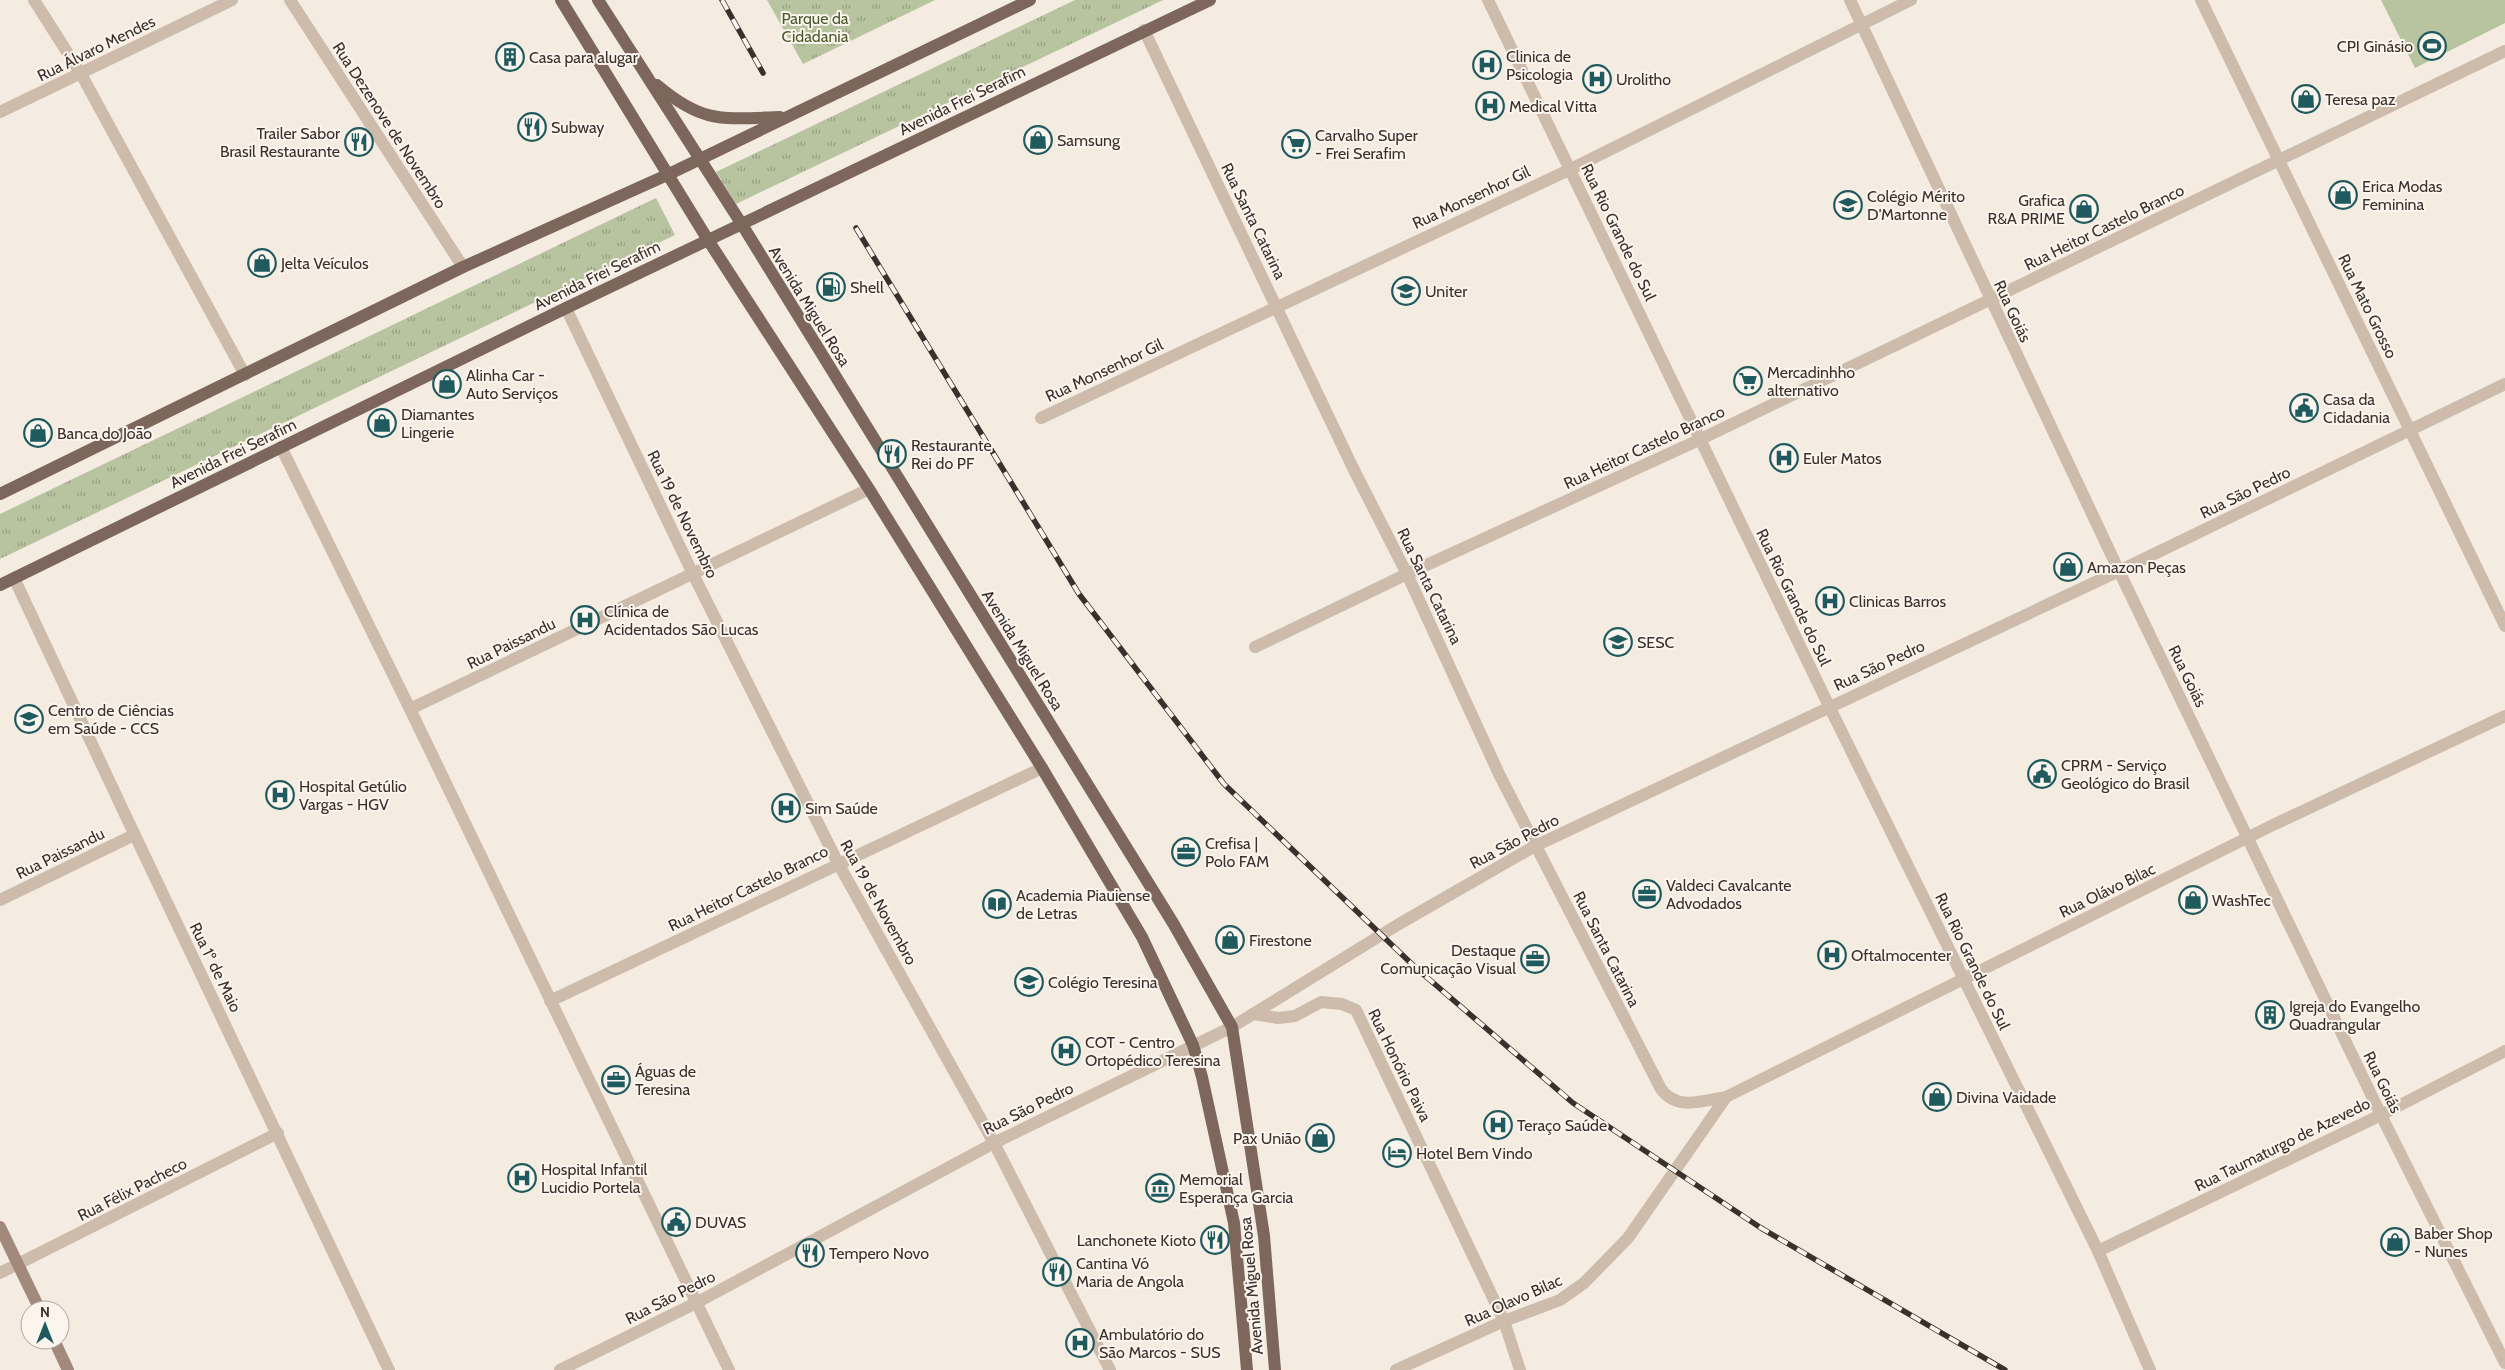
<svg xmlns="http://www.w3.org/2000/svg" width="2505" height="1370" viewBox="0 0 2505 1370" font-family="Cabin,sans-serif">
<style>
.green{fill:#b8c4a0}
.park{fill:url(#park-tufts)}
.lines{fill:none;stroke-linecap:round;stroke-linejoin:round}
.minor{stroke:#cdbbac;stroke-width:12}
.tertiary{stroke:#cdbbac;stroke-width:12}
.secondary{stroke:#a18a7d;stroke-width:12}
.primary{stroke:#7d675c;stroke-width:12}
.rail-casing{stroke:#3b302b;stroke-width:5.5}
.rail{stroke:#fbf5ee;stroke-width:4;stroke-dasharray:11;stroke-linecap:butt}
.labels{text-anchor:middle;stroke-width:4;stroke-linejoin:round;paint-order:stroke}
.park-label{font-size:16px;fill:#4a5a2e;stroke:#fbf5ee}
.poi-label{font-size:16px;fill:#3b302b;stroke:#fbf5ee;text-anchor:start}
.street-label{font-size:16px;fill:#3b302b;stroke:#fbf5ee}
</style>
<defs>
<pattern id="park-tufts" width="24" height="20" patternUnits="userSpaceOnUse" patternTransform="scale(1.25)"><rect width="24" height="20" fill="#b8c4a0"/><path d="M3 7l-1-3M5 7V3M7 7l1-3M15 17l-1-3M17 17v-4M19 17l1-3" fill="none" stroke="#97a083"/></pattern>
</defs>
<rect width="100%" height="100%" fill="#f4ebe1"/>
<polygon class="green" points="2381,0 2505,0 2505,23 2415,68"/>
<g class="park">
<polygon points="767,0 935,0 803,64"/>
<polygon points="1075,0 1163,0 736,204 716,172"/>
<polygon points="656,198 675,235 0,559 0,514"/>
</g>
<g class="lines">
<g class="minor">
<polyline points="34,0 81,74 245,375"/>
<polyline points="290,0 463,267"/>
<polyline points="1488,0 1829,706 2098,1251 2150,1370"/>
<polyline points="2201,0 2505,626"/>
<path d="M1144,30L1353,468L1407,574L1499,774L1661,1089C1677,1111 1702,1101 1726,1097"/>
<polyline points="0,112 232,0"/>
<polyline points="566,308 693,574 838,863 994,1143 1110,1370"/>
<polyline points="1041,418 1571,169 1911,0"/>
<path d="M14,578C137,843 265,1106 389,1370"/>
<polyline points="1255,647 1407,574 1701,439 2505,51"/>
<polyline points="410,709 869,489"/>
<polyline points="0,900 134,835"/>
<polyline points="550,1001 1042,768"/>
<polyline points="1253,1014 1278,1018 1295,1016 1321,1002 1342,1004 1356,1010 1504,1321 1520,1370"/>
<polyline points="2098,1251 2381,1115 2505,1051"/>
<polyline points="0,1273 278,1133"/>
</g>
<g class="tertiary">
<polyline points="1850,0 2119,571 2381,1115 2505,1363"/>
<polyline points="281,447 410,709 729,1370"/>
<polyline points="560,1370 696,1303 994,1143 1232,1027 1399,924 1535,846 2119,571 2505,384"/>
<polyline points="1396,1370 1504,1321 1560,1300 1584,1283 1628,1238 1726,1097 2273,825 2505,716"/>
</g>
<g class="secondary">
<polyline points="0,1227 40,1310"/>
<polyline points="54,1340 68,1370"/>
</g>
<g class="primary">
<polyline points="561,0 708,240 869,489 1042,768 1142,937 1193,1045 1202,1077 1234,1223 1247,1370"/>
<polyline points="598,0 741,223 1173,923 1232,1027 1264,1236 1275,1370"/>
<path d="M657,85C703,124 723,119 780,117"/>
<polyline points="0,494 463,267 667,175 1030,0"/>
<polyline points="0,585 566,308 1210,0"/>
</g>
<defs>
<g id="rail">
<polyline points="722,0 763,73"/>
<polyline points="856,228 1079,594 1224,784 1416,968 1573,1103 1761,1228 2005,1370"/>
</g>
</defs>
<use href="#rail" class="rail-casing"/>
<use href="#rail" class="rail"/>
</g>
<defs>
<symbol id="stadium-ring" viewBox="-11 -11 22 22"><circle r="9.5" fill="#fbf5ee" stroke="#1f5a5e" stroke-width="1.5"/><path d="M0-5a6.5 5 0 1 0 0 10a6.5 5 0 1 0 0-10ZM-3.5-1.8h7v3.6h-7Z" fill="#1f5a5e"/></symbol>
<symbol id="building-ring" viewBox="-11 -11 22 22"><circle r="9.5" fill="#fbf5ee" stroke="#1f5a5e" stroke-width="1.5"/><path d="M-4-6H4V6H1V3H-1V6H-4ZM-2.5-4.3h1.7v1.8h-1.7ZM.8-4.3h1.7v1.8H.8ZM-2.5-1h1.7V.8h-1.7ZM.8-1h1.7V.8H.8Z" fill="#1f5a5e"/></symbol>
<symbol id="hospital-ring" viewBox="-11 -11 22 22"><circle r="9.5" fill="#fbf5ee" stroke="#1f5a5e" stroke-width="1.5"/><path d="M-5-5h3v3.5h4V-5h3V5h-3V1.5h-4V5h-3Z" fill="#1f5a5e"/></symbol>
<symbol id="shop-ring" viewBox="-11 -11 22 22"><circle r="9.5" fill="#fbf5ee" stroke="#1f5a5e" stroke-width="1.5"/><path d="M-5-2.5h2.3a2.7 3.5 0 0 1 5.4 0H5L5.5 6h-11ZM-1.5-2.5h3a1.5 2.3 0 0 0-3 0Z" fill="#1f5a5e"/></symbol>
<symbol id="restaurant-ring" viewBox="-11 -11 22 22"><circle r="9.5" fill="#fbf5ee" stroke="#1f5a5e" stroke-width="1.5"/><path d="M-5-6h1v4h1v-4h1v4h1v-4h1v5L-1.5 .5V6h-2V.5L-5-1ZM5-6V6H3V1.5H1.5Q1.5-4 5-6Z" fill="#1f5a5e"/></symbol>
<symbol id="supermarket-ring" viewBox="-11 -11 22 22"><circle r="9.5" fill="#fbf5ee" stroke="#1f5a5e" stroke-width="1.5"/><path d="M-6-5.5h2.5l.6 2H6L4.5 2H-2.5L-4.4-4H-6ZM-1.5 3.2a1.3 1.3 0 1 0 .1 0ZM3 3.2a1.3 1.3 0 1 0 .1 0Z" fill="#1f5a5e"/></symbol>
<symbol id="school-ring" viewBox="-11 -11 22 22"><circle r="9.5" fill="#fbf5ee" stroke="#1f5a5e" stroke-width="1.5"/><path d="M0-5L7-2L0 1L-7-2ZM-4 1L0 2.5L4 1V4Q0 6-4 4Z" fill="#1f5a5e"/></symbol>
<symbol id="fuel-ring" viewBox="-11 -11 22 22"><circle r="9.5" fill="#fbf5ee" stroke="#1f5a5e" stroke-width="1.5"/><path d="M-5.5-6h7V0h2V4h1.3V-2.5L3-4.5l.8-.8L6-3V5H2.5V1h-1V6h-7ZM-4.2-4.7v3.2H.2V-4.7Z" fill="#1f5a5e"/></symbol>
<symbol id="university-ring" viewBox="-11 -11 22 22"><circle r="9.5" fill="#fbf5ee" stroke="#1f5a5e" stroke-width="1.5"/><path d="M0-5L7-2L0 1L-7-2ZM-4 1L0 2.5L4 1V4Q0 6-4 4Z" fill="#1f5a5e"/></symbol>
<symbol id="civic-ring" viewBox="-11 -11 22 22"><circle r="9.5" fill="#fbf5ee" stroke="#1f5a5e" stroke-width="1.5"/><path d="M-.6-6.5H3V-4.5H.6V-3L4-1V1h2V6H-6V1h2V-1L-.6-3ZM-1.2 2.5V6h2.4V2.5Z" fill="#1f5a5e"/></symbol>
<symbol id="office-ring" viewBox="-11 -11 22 22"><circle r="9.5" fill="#fbf5ee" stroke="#1f5a5e" stroke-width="1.5"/><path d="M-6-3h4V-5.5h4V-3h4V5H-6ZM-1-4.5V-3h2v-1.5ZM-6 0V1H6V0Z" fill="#1f5a5e"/></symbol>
<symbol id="library-ring" viewBox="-11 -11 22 22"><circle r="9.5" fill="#fbf5ee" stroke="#1f5a5e" stroke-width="1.5"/><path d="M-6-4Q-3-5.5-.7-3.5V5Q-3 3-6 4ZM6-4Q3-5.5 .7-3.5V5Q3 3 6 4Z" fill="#1f5a5e"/></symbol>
<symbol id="hotel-ring" viewBox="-11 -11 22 22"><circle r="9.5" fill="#fbf5ee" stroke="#1f5a5e" stroke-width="1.5"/><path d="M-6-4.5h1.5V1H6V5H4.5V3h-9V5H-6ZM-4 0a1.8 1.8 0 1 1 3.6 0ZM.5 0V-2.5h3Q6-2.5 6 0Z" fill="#1f5a5e"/></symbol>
<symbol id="museum-ring" viewBox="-11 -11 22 22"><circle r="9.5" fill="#fbf5ee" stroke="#1f5a5e" stroke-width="1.5"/><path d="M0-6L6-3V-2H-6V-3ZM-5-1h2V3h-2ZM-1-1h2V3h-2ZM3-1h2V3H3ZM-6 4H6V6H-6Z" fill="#1f5a5e"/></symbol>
</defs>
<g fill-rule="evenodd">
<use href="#stadium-ring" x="2416" y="30" width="32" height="32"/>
<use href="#building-ring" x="494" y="41" width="32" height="32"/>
<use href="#hospital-ring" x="1471" y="49" width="32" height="32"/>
<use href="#hospital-ring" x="1581" y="63" width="32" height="32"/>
<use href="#shop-ring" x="2290" y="83" width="32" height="32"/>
<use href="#hospital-ring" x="1474" y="90" width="32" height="32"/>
<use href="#restaurant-ring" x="516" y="111" width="32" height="32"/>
<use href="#shop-ring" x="1022" y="124" width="32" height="32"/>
<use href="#restaurant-ring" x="343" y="126" width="32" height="32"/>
<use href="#supermarket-ring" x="1280" y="128" width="32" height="32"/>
<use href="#shop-ring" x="2327" y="179" width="32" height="32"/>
<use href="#school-ring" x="1832" y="189" width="32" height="32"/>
<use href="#shop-ring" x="2068" y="193" width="32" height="32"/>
<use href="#shop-ring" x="246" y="247" width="32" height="32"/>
<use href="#fuel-ring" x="815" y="271" width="32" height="32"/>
<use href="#university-ring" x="1390" y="275" width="32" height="32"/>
<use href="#supermarket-ring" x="1732" y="365" width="32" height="32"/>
<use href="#shop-ring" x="431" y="368" width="32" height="32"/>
<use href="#civic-ring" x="2288" y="392" width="32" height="32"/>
<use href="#shop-ring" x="366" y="407" width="32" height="32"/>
<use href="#shop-ring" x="22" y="417" width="32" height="32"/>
<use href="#restaurant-ring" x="876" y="438" width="32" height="32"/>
<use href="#hospital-ring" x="1768" y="442" width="32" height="32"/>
<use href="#shop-ring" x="2052" y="551" width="32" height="32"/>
<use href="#hospital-ring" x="1814" y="585" width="32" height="32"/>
<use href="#hospital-ring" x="569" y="604" width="32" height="32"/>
<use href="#university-ring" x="1602" y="626" width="32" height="32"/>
<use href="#university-ring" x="13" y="703" width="32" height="32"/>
<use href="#civic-ring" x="2026" y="758" width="32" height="32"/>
<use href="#hospital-ring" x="264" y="779" width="32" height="32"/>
<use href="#hospital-ring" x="770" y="792" width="32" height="32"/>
<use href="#office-ring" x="1170" y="836" width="32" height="32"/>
<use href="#office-ring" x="1631" y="878" width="32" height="32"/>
<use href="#shop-ring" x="2177" y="884" width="32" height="32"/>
<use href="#library-ring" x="981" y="888" width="32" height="32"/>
<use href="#shop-ring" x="1214" y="924" width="32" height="32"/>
<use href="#hospital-ring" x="1816" y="939" width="32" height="32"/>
<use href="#office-ring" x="1519" y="943" width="32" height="32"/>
<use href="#university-ring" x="1013" y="966" width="32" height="32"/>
<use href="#building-ring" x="2254" y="999" width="32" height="32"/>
<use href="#hospital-ring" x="1050" y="1035" width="32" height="32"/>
<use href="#office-ring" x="600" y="1064" width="32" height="32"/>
<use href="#shop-ring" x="1921" y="1081" width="32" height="32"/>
<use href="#hospital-ring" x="1482" y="1109" width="32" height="32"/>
<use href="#shop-ring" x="1304" y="1122" width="32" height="32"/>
<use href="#hotel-ring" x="1381" y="1137" width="32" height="32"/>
<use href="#hospital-ring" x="506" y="1162" width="32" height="32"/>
<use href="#museum-ring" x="1144" y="1172" width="32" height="32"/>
<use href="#civic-ring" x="660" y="1206" width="32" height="32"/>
<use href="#restaurant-ring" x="1199" y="1224" width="32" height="32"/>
<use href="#shop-ring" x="2379" y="1226" width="32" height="32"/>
<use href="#restaurant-ring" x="794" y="1237" width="32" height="32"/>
<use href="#restaurant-ring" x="1041" y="1256" width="32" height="32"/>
<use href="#hospital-ring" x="1064" y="1327" width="32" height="32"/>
</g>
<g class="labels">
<g class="park-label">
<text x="815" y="24">Parque da<tspan x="815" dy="18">Cidadania</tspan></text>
</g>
<g class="poi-label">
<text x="2413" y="52" text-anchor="end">CPI Ginásio</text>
<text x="1506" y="62">Clinica de<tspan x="1506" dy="18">Psicologia</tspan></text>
<text x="529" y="63">Casa para alugar</text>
<text x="1616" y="85">Urolitho</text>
<text x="2325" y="105">Teresa paz</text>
<text x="1509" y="112">Medical Vitta</text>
<text x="551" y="133">Subway</text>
<text x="340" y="139" text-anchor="end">Trailer Sabor<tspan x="340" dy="18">Brasil Restaurante</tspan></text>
<text x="1315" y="141">Carvalho Super<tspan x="1315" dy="18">- Frei Serafim</tspan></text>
<text x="1057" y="146">Samsung</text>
<text x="2362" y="192">Erica Modas<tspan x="2362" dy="18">Feminina</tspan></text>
<text x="1867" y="202">Colégio Mérito<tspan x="1867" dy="18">D'Martonne</tspan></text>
<text x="2065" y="206" text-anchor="end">Grafica<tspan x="2065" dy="18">R&amp;A PRIME</tspan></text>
<text x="281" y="269">Jelta Veículos</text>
<text x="850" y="293">Shell</text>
<text x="1425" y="297">Uniter</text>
<text x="1767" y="378">Mercadinhho<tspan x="1767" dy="18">alternativo</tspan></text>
<text x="466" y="381">Alinha Car -<tspan x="466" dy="18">Auto Serviços</tspan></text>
<text x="2323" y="405">Casa da<tspan x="2323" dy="18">Cidadania</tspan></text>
<text x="401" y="420">Diamantes<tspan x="401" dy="18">Lingerie</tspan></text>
<text x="57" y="439">Banca do João</text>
<text x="911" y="451">Restaurante<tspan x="911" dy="18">Rei do PF</tspan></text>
<text x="1803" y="464">Euler Matos</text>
<text x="2087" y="573">Amazon Peças</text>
<text x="1849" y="607">Clinicas Barros</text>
<text x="604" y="617">Clínica de<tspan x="604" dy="18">Acidentados São Lucas</tspan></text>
<text x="1637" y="648">SESC</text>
<text x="48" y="716">Centro de Ciências<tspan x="48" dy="18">em Saúde - CCS</tspan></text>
<text x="2061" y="771">CPRM - Serviço<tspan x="2061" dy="18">Geológico do Brasil</tspan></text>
<text x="299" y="792">Hospital Getúlio<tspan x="299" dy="18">Vargas - HGV</tspan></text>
<text x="805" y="814">Sim Saúde</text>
<text x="1205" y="849">Crefisa |<tspan x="1205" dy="18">Polo FAM</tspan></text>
<text x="1666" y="891">Valdeci Cavalcante<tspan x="1666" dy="18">Advodados</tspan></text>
<text x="1016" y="901">Academia Piauiense<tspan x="1016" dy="18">de Letras</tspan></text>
<text x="2212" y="906">WashTec</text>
<text x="1249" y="946">Firestone</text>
<text x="1516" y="956" text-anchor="end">Destaque<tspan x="1516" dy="18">Comunicação Visual</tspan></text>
<text x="1851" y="961">Oftalmocenter</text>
<text x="1048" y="988">Colégio Teresina</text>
<text x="2289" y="1012">Igreja do Evangelho<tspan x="2289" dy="18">Quadrangular</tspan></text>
<text x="1085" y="1048">COT - Centro<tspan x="1085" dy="18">Ortopédico Teresina</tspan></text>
<text x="635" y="1077">Águas de<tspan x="635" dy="18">Teresina</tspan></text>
<text x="1956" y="1103">Divina Vaidade</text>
<text x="1517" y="1131">Teraço Saúde</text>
<text x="1301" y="1144" text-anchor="end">Pax União</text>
<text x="1416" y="1159">Hotel Bem Vindo</text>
<text x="541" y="1175">Hospital Infantil<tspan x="541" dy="18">Lucidio Portela</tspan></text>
<text x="1179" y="1185">Memorial<tspan x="1179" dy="18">Esperança Garcia</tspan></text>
<text x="695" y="1228">DUVAS</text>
<text x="2414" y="1239">Baber Shop<tspan x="2414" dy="18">- Nunes</tspan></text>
<text x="1196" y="1246" text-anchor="end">Lanchonete Kioto</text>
<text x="829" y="1259">Tempero Novo</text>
<text x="1076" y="1269">Cantina Vó<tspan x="1076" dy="18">Maria de Angola</tspan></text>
<text x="1099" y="1340">Ambulatório do<tspan x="1099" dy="18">São Marcos - SUS</tspan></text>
</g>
<g class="street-label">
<text transform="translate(96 48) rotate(-26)" y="6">Rua Álvaro Mendes</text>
<text transform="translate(962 100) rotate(-26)" y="6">Avenida Frei Serafim</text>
<text transform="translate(390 125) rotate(57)" y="6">Rua Dezenove de Novembro</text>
<text transform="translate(1471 197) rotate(-25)" y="6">Rua Monsenhor Gil</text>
<text transform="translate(1254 221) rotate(64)" y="6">Rua Santa Catarina</text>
<text transform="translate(2104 227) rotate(-26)" y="6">Rua Heitor Castelo Branco</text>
<text transform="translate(1619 232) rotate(64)" y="6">Rua Rio Grande do Sul</text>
<text transform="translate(597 275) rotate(-26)" y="6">Avenida Frei Serafim</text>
<text transform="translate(810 306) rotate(58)" y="6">Avenida Miguel Rosa</text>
<text transform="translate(2368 306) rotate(64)" y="6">Rua Mato Grosso</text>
<text transform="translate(2013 311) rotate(65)" y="6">Rua Goiás</text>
<text transform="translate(1104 370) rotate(-25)" y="6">Rua Monsenhor Gil</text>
<text transform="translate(1644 447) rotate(-25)" y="6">Rua Heitor Castelo Branco</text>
<text transform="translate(233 453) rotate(-26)" y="6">Avenida Frei Serafim</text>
<text transform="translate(2245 492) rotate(-26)" y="6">Rua São Pedro</text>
<text transform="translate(683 514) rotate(64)" y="6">Rua 19 de Novembro</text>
<text transform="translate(1430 586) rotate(64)" y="6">Rua Santa Catarina</text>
<text transform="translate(1794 597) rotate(64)" y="6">Rua Rio Grande do Sul</text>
<text transform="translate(511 643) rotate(-26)" y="6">Rua Paissandu</text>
<text transform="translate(1023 650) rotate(58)" y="6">Avenida Miguel Rosa</text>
<text transform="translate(1879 665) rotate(-25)" y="6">Rua São Pedro</text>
<text transform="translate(2188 676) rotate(64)" y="6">Rua Goiás</text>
<text transform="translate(1514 841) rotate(-28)" y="6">Rua São Pedro</text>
<text transform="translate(60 853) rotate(-26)" y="6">Rua Paissandu</text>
<text transform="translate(748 888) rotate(-26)" y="6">Rua Heitor Castelo Branco</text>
<text transform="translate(2107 890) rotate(-26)" y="6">Rua Olávo Bilac</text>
<text transform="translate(879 902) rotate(61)" y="6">Rua 19 de Novembro</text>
<text transform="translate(1607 949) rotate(63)" y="6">Rua Santa Catarina</text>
<text transform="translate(1973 961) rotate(64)" y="6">Rua Rio Grande do Sul</text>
<text transform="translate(216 967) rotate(64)" y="6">Rua 1º de Maio</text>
<text transform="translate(1400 1065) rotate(64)" y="6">Rua Honório Paiva</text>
<text transform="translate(2383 1082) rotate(64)" y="6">Rua Goiás</text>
<text transform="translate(1028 1108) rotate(-26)" y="6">Rua São Pedro</text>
<text transform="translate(2282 1144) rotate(-26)" y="6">Rua Taumaturgo de Azevedo</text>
<text transform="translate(132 1189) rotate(-27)" y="6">Rua Félix Pacheco</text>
<text transform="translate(1251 1286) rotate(-95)" y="6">Avenida Miguel Rosa</text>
<text transform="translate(670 1297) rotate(-27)" y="6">Rua São Pedro</text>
<text transform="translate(1513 1300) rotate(-24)" y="6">Rua Olavo Bilac</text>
</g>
</g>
<g transform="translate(45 1325)"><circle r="24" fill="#fbf5ee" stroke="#aea6a0"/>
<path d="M0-4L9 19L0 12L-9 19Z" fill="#1f5a5e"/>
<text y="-8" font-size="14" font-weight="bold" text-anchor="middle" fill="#3b302b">N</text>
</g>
</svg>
